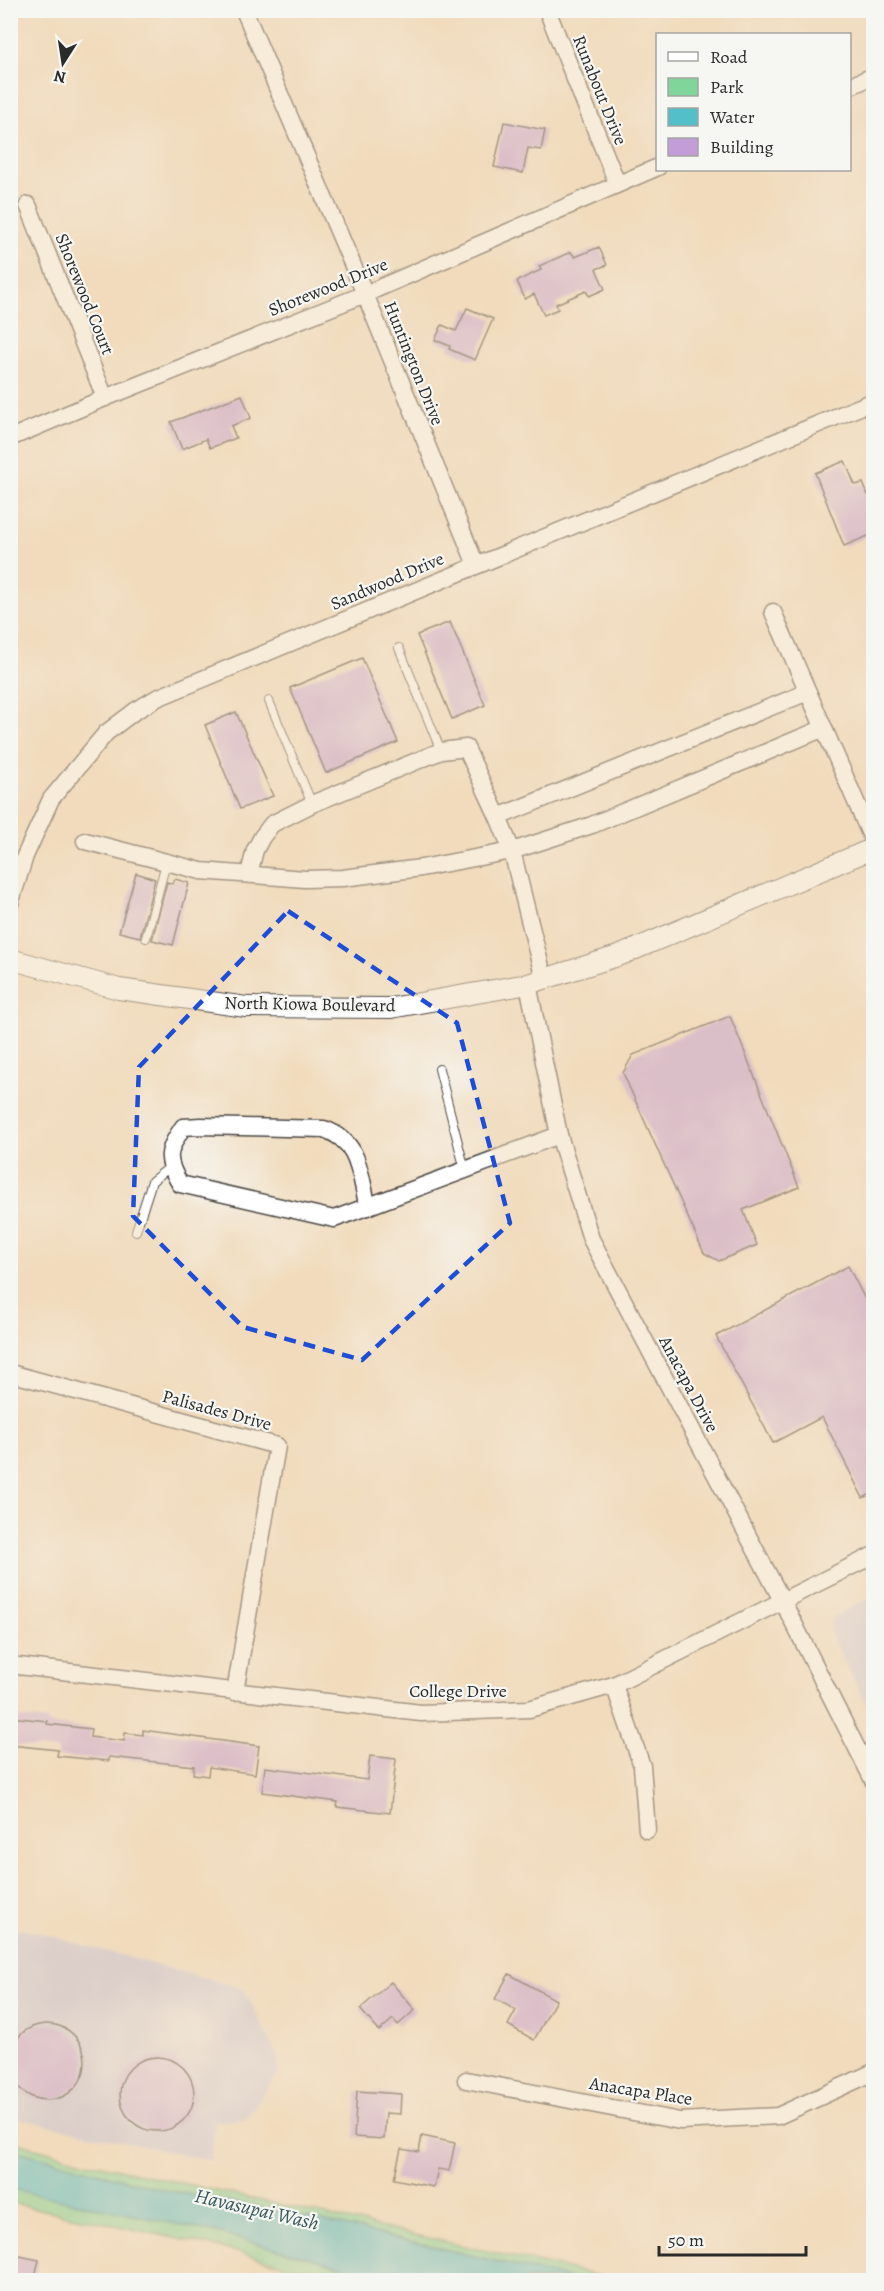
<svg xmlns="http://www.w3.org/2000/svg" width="884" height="2291" viewBox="0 0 884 2291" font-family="Alegreya,serif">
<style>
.industrial{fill:#c3c1db}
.green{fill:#80d69a;stroke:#568062;stroke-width:1.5}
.water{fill:#52bfc9;stroke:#3e757a;stroke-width:1.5}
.building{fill:#c29dd8}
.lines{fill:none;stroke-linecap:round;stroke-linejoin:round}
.service-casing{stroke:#494541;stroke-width:10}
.minor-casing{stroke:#494541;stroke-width:19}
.tertiary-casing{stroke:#494541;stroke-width:22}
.service{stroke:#fff;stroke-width:8}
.minor{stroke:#fff;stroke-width:16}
.tertiary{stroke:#fff;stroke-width:20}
.marked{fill:none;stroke:#1d4ed8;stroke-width:4.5;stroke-dasharray:12 8;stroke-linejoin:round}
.labels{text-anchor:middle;stroke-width:4.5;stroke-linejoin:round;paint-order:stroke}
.street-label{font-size:18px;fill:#2b2b2b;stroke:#f6f6f2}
.water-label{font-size:20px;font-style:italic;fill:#37575a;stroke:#f6f6f2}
</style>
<rect width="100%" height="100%" fill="#f6f6f2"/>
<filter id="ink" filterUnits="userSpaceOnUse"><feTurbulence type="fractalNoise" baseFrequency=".0167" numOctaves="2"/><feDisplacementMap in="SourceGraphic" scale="12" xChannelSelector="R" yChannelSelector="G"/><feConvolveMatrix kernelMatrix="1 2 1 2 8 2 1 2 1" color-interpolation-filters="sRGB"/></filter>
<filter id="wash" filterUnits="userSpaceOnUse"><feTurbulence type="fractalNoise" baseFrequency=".008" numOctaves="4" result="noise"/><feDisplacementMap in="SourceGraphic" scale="24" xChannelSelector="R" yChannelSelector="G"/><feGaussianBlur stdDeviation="1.35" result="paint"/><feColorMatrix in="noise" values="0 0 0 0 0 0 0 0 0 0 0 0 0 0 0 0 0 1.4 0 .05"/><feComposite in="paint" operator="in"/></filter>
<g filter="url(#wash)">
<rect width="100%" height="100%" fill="#f1dbbc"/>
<g class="industrial">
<polygon points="873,1596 873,1717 830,1633 830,1622 834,1617"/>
<polygon points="22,1928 244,1989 278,2057 278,2074 245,2119 215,2122 211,2161 11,2117 11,1933"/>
</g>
<polygon class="green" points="10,2141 83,2161 617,2280 341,2280 225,2249 11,2203"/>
<polygon class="water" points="10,2149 164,2190 276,2210 577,2280 393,2280 218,2233 11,2189"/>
<g id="blocks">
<g class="building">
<polygon points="504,122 545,130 541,150 528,148 523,173 494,167"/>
<polygon points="599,247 607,265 596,269 605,289 589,296 586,291 556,304 558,309 544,315 534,294 525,299 517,281 541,270 539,266 571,252 575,257"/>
<polygon points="467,308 493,319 475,360 449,349 450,346 435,340 442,325 456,331"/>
<polygon points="242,395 251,418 231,426 236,438 210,448 206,439 182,449 171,422"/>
<polygon points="845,461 855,485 863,483 868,495 873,493 873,534 844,546 815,473"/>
<polygon points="450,622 485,705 452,719 417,635"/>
<polygon points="362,658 398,742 326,773 290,688"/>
<polygon points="236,712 273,796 240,809 205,725"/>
<polygon points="136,873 155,879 140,937 119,932"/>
<polygon points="175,879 189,883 173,945 152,940 167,882 173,884"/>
<polygon points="730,1016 799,1187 743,1210 757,1245 719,1261 704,1253 623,1073 633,1055"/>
<polygon points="848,1266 873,1315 873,1493 863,1498 822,1417 773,1443 716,1336"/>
<polygon points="10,1717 47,1721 47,1724 91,1729 90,1737 124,1741 125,1733 143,1735 143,1730 259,1746 255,1774 209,1767 208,1776 193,1774 194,1766 109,1757 109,1761 57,1756 58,1750 10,1745"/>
<polygon points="370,1756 396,1759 390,1813 337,1807 338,1802 262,1792 265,1767 367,1780"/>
<polygon points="509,1974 556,2000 534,2040 508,2025 516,2010 495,1999"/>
<polygon points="391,1982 415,2010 398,2025 393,2019 379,2031 360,2009"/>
<circle cx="47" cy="2062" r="38"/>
<circle cx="157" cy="2094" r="37"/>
<polygon points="357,2091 401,2094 400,2114 386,2113 384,2139 354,2137"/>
<polygon points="422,2136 455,2143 449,2171 438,2169 434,2187 394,2179 401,2149 419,2152"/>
<polygon points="10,2254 39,2260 34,2280 10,2280"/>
</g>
</g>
</g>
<g filter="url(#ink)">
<use href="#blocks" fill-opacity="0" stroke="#494541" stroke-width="1.5"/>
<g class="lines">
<defs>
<g id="service">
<polyline points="399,648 441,751"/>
<polyline points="269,701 312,804"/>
<polyline points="146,938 166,863"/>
<polyline points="439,1069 465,1170"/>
<polyline points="136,1231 152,1181 170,1167"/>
</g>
<g id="minor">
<polyline points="244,10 365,294 476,565"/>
<polyline points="547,10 617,183"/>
<polyline points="850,86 874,76"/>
<polyline points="28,205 105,398"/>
<polyline points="10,438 105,398 365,294 658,167"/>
<polyline points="773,612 874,843"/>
<polyline points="85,841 201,871 305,879 343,878 421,868 512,851 592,825 824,728"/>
<polyline points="249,874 255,850 262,837 272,824 312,804 441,751 466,748 498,817"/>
<polyline points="10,904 25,856 51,799 106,733 135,711 157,698 874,401"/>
<polyline points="544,979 512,851 498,817 808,692"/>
<polyline points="528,984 559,1135 591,1239 783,1602 874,1782"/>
<path d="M368,1207C359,1173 361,1142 324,1129L201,1126L183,1127C167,1151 165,1159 180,1184L334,1219L559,1135"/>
<polyline points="10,1373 277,1446 235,1692"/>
<polyline points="10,1665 421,1713 529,1709 614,1685 874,1555"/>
<polyline points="614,1685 642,1766 647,1830"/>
<polyline points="466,2080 680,2121 778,2116 874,2072"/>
</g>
<polyline id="tertiary" points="10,959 119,989 246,1007 391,1008 528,984 621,955 874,848"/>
</defs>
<use href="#service" class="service-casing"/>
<use href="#minor" class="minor-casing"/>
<use href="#tertiary" class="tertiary-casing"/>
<use href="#service" class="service"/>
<use href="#minor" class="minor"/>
<use href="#tertiary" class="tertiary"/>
</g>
</g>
<path d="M0 0H884V2291H0ZM288,911L457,1023L510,1223L362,1360L243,1327L133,1216L139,1067Z" fill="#f1dbbc" fill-opacity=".55" fill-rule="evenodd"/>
<path class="marked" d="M288,911L457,1023L510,1223L362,1360L243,1327L133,1216L139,1067Z"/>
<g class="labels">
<g class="street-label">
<text transform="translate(600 90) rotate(68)" y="6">Runabout Drive</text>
<text transform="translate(328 287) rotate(-22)" y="6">Shorewood Drive</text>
<text transform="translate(85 294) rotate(68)" y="6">Shorewood Court</text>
<text transform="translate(414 363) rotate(68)" y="6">Huntington Drive</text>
<text transform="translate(387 581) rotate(-23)" y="6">Sandwood Drive</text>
<text transform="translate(310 1004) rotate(1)" y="6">North Kiowa Boulevard</text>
<text transform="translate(689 1384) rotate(62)" y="6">Anacapa Drive</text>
<text transform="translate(217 1410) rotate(15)" y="6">Palisades Drive</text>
<text x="458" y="1697">College Drive</text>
<text transform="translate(641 2091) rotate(9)" y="6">Anacapa Place</text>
</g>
<g class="water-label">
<text transform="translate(257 2209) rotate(13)" y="7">Havasupai Wash</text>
</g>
</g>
<rect width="884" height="2291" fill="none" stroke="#f6f6f2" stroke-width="36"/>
<rect x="656" y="33" width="195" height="138" fill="#f6f6f2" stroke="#a5a5a2" stroke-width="1.5"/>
<rect x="668" y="52" width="30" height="9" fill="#ffffff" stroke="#a5a5a2" stroke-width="1.5"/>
<text x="710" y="63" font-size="18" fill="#2b2b2b">Road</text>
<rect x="668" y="78" width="30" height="18" fill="#80d69a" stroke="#a5a5a2" stroke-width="1.5"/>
<text x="710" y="93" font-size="18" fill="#2b2b2b">Park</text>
<rect x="668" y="108" width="30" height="18" fill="#52bfc9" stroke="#a5a5a2" stroke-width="1.5"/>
<text x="710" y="123" font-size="18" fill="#2b2b2b">Water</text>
<rect x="668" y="138" width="30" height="18" fill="#c29dd8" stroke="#a5a5a2" stroke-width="1.5"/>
<text x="710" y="153" font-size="18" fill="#2b2b2b">Building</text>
<g transform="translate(63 63) rotate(192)" stroke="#f6f6f2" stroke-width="4.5" paint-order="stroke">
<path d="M0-4.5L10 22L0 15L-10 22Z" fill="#2b2b2b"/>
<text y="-9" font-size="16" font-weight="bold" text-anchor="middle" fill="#2b2b2b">N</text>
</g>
<path d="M659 2246v9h147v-9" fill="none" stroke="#2b2b2b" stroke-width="3"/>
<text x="668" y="2246" font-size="18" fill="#2b2b2b" stroke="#f6f6f2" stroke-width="4.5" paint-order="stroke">50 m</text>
</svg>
